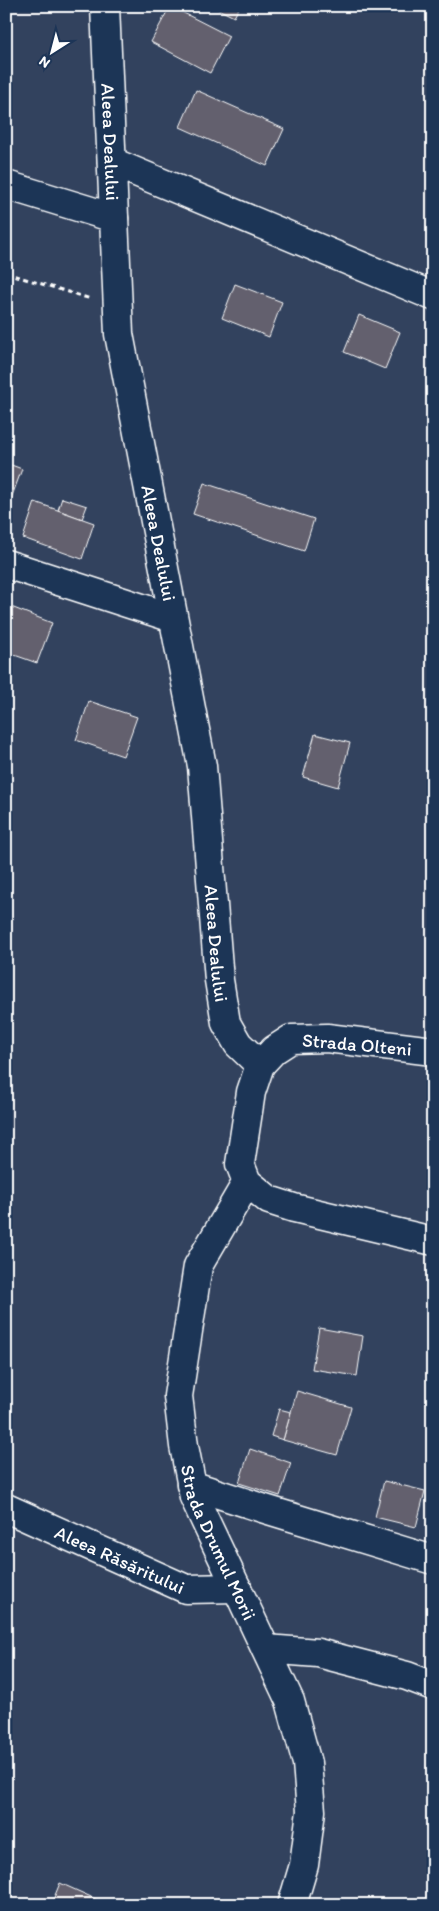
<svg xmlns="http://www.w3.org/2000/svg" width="439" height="1911" viewBox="0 0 439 1911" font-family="Itim,sans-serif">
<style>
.building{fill:#63606e;stroke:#fff}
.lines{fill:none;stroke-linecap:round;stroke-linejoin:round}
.minor-casing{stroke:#fff;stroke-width:31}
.path{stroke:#fff;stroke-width:3;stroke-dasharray:5 4;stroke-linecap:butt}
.minor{stroke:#1d3557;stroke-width:28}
.labels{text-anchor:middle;stroke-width:4;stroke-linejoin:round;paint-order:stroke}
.street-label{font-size:19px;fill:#fff;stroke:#1d3557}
</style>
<rect width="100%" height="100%" fill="#32425e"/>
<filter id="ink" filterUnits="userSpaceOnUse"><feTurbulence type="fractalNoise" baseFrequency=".02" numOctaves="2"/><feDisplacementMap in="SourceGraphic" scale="10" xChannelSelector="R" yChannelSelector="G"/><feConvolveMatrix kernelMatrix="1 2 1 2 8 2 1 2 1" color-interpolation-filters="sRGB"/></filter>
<g filter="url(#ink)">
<g class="building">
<polygon points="170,6 229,36 210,73 151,42"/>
<polygon points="212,6 240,6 234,17"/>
<polygon points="6,40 10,40 8,101 6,101"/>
<polygon points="196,90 284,129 267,166 180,127"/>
<polygon points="235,284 282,302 269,337 222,318"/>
<polygon points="359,315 400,332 385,369 344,352"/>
<polygon points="6,463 22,469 9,504 6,503"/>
<polygon points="204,483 314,519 304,551 193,514"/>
<polygon points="62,498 87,506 82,519 58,510"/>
<polygon points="35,502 94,523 82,559 23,538"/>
<polygon points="6,605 52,623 37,663 6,652"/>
<polygon points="89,701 137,717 123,756 76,740"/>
<polygon points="315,734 350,743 338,787 303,777"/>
<polygon points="319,1328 363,1336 357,1376 312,1369"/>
<polygon points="297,1391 351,1407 337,1455 283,1440"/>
<polygon points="279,1409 291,1412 283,1440 271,1436"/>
<polygon points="250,1449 291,1463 280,1496 239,1483"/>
<polygon points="384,1481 425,1491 416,1527 375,1517"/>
<polygon points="60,1883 109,1905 51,1905"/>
</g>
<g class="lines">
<defs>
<g id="minor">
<path id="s1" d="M105,6L119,334L202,766L219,980L226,1023L238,1044L260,1065"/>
<polyline points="112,162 433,296"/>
<polyline points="6,185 114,218"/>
<polyline points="6,564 173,618"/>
<polyline points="433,1051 327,1038 291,1039 274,1050 260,1065 251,1092 240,1164 247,1182 269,1200 294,1208 433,1241"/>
<path id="s2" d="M247,1182L198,1266L178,1396L184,1446L194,1497L290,1701L307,1763L311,1811L304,1865L292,1905"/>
<polyline points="191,1485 265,1509 433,1560"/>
<path id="s3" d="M6,1508L186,1589L237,1588"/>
<polyline points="266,1649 318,1653 407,1676 433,1686"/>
</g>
</defs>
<use href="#minor" class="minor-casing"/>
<polyline class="path" points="6,273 91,299"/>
<use href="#minor" class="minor"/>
</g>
</g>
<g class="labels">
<g class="street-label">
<text dy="7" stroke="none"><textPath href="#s1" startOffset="136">Aleea Dealului</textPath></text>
<text dy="7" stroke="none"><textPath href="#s1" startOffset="541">Aleea Dealului</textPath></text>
<text dy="7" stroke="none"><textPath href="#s1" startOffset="946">Aleea Dealului</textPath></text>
<text transform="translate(357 1044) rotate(5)" y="7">Strada Olteni</text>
<text dy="7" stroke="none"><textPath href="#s2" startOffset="382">Strada Drumul Morii</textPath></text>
<text dy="7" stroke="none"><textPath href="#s3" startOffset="125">Aleea Răsăritului</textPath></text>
</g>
</g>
<rect width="439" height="1911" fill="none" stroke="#1d3557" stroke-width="25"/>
<rect x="12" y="12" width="414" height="1886" fill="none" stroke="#fff" stroke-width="2" filter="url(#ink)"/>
<g transform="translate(52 52) rotate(216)" stroke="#1d3557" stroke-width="4" paint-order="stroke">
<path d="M0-4L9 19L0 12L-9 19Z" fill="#ffffff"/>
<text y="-8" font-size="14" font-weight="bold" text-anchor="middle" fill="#ffffff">N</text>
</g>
</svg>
